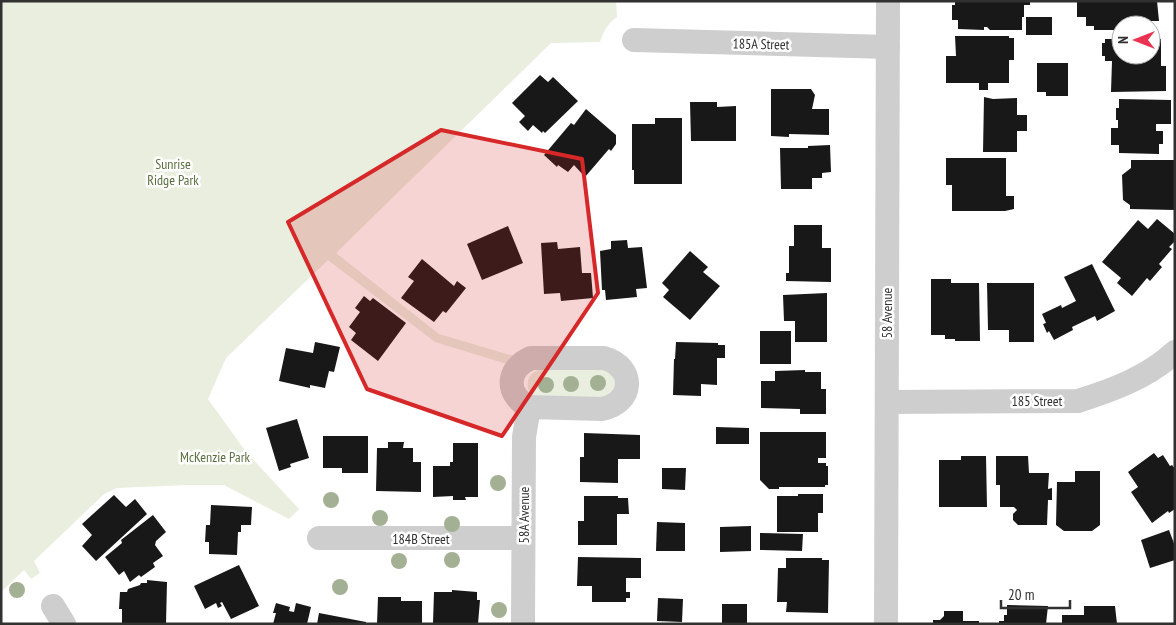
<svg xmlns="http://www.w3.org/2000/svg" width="1176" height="625" viewBox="0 0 1176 625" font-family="'PT Sans Narrow',sans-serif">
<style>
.green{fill:#e9eedf}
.building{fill:#181818}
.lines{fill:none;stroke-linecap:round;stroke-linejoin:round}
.street{stroke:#cecece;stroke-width:24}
.tree{fill:#a4b094}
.marked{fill:#d62828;fill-opacity:0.2;stroke:#d62828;stroke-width:4;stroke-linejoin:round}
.labels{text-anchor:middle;stroke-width:5;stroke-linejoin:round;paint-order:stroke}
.street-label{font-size:14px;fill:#313131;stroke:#fff}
.park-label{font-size:14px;fill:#596f3d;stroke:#fff}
</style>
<rect width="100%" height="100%" fill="#fff"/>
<g class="green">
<path d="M1,1H616L617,17C608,23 603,32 600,42L551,43L336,253L439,334L517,357L510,365L435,342L328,260L226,358L208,399L246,452L299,509L289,519L224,485H187L117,488L104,494L34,561L40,573L31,579L24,570L1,592Z"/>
<path d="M539,370H604C613,373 615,379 616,388L606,398L532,396C524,386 527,374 539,370Z"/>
</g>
<g class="building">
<polygon points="955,1 1030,1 1030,5 1024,5 1024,17 1022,17 1022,30 990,30 987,27 984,27 984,30 958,29 958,20 952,20 952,5 955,5"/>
<polygon points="1077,1 1157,1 1159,21 1150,21 1150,25 1121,25 1121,30 1094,30 1094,26 1086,26 1086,17 1077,17"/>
<rect x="1026" y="17" width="26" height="18"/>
<polygon points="955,36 1009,36 1009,38 1014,38 1014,60 1009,60 1009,83 988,83 988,90 979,90 979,83 946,83 946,56 956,56"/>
<polygon points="1105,39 1121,39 1121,55 1151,55 1151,39 1161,39 1161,66 1166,66 1166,91 1111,92 1112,61 1105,61 1105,56 1102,56 1102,43 1105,43"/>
<polygon points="1037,63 1068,63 1068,96 1046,96 1046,92 1037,92"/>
<polygon points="540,75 548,82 553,77 578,101 545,133 543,131 542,133 533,125 528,131 519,122 525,116 512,103"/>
<polygon points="771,89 811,89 815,95 812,109 829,109 829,135 789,134 789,137 771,136"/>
<polygon points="984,97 993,99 1017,98 1017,115 1027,115 1027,131 1017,131 1017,152 983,152"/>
<polygon points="1119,99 1171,100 1171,124 1156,124 1156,131 1163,131 1163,144 1159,144 1159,154 1119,153 1119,145 1111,145 1111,128 1118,128 1118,120 1116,120 1116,108 1119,108"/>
<polygon points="690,102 717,102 717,107 736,106 736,141 691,141"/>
<polygon points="586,109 616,135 616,144 611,151 609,149 585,177 574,165 568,172 558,165 557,167 544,155 571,123 574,125"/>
<polygon points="655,118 682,118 682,184 634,184 634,170 632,170 632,124 655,124"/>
<polygon points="830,145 831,172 822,173 822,178 812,178 812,189 781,189 780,148 808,148 808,146"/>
<polygon points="946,158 1006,158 1006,196 1014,196 1014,209 1005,211 952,211 952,185 946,185"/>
<polygon points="1131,160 1175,160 1175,210 1130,209 1130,205 1123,200 1122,175 1131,168"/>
<polygon points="1157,219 1175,234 1175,241 1169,247 1172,249 1159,264 1162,267 1150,281 1147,278 1132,296 1117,283 1121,278 1102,262 1138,220 1148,229"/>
<polygon points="794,225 822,225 822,248 831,248 831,282 786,281 786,273 789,273 789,246 794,246"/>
<polygon points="508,226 523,263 482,280 467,244"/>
<polygon points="627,240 628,248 642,247 647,288 636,289 637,297 606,300 605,290 602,290 600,251 611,249 611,241"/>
<polygon points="557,242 558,249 580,247 582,273 591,273 593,298 561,301 560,293 544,294 541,243"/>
<polygon points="690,251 708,267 703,272 720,286 690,320 663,297 669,290 662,283"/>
<polygon points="422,259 454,286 457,281 466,288 446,313 443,311 434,322 401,298 414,281 408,277"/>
<polygon points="1092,264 1115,311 1097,321 1095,316 1072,327 1073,330 1054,340 1049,331 1047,333 1043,324 1046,323 1042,314 1061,305 1062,308 1076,301 1064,277"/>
<polygon points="931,279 951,279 951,283 979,283 980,341 955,341 955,339 945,339 945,335 931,335"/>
<polygon points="987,283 1034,283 1034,342 1009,342 1009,330 988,330"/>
<polygon points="827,293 827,342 795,342 795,321 784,321 783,295"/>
<polygon points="364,296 370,301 373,298 406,323 378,361 351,340 356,333 349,327 360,312 355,308"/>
<rect x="760" y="331" width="31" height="33"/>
<polygon points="315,342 340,347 334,372 329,371 325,388 310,385 310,388 279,381 286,348 313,353"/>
<polygon points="676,342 718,343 718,345 725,345 725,358 717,358 717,385 701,384 701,396 673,395 674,359 675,359"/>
<polygon points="805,370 805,372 821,372 821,389 826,389 826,414 800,414 800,409 761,408 761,381 775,381 775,371"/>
<polygon points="297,419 309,458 290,464 291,467 279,471 266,428"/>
<polygon points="716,427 749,428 749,444 716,444"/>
<polygon points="760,432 826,432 826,458 818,458 818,463 826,463 826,466 828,466 828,485 825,485 825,487 779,487 779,489 769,489 760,480"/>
<polygon points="584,433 640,435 640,459 618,459 618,483 580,482 580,457 584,457"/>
<polygon points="323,436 368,436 368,473 342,473 342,468 323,468"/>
<polygon points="388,442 404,442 403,448 413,448 413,462 421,462 421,492 376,491 377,448 388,448"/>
<polygon points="453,443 478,443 478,497 465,497 466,500 453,500 453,496 433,497 433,466 450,466 450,462 453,462"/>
<polygon points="1154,453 1158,458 1163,455 1170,466 1172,465 1175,469 1175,509 1169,513 1168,511 1152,523 1131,492 1138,487 1128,472"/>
<polygon points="961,456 986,456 987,507 939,507 939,460 961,460"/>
<polygon points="996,456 1028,456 1029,473 1049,473 1048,489 1052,488 1052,500 1048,500 1047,525 1018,525 1013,520 1013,514 1017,510 1014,507 1000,507 1000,485 996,485"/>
<polygon points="662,468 686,468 685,490 662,489"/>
<polygon points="1075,471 1100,471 1100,525 1092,531 1064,531 1056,525 1057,482 1075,482"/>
<polygon points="798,494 823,494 823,513 818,513 818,532 777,532 777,496 798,496"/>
<polygon points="114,495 126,507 135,499 147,514 96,561 82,546 92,535 82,524"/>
<polygon points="584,496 618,496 618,498 628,498 629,514 617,514 617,545 578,545 578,521 584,521"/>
<polygon points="211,505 252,507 251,525 241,525 241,532 238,532 237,555 209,554 209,542 205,542 206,525 210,525"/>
<polygon points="153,515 166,532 156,541 155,545 163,556 153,563 155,567 141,577 139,575 130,582 124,571 119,575 105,557 122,543 121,540"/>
<polygon points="657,522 685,523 685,551 656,551"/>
<polygon points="751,526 751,551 720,552 720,527"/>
<polygon points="1169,530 1175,546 1175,560 1150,568 1141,540"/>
<polygon points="760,533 803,534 802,551 760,550"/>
<polygon points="578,557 641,558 641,578 626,578 626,592 630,592 630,598 626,598 626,602 592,602 592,586 577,586"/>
<polygon points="786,558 822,558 822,560 829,560 828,613 786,612 787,602 777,602 778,568 786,568"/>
<polygon points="239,565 259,606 231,619 222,602 220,603 222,606 218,608 216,603 205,609 194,586"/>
<polygon points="147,580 167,582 166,624 122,624 122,609 119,609 120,592 127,592 128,589 140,585 141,583 147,583"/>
<polygon points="452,590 477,592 477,600 480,600 478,624 433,623 434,592 452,592"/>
<polygon points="378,597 401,597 401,601 422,601 422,624 377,624"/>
<polygon points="658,598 683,599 682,622 657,621"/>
<polygon points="276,603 290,607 289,611 294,612 296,603 311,607 307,624 273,624 276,613 273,613"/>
<rect x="722" y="604" width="25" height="20"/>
<polygon points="1007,605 1048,606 1046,624 999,624 999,621 1004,621 1004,615 1007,615"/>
<polygon points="1084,606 1115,606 1117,624 1062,624 1062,615 1084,615"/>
<polygon points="944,611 963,611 963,621 979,621 979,624 933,624 933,620 940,620 944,616"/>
<polygon points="319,613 366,622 366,624 317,624"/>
</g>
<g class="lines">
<g class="street">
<polyline points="634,40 888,47"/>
<path d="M531,358H604C636,367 634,403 602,409L529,407C505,394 506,369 531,358Z"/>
<path d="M887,402L1078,401C1113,390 1148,377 1175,352"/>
<polyline points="319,538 523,538"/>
<polyline points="53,606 64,624"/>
<polyline points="523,624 524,437 529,407"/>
<polyline points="886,624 888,1"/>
</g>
</g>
<g class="tree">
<circle cx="598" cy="383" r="8"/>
<circle cx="571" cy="384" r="8"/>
<circle cx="546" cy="385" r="8"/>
<circle cx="498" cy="483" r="8"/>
<circle cx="331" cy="500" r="8"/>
<circle cx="380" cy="518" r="8"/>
<circle cx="452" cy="524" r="8"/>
<circle cx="452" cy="560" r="8"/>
<circle cx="399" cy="561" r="8"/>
<circle cx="340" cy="587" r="8"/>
<circle cx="17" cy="590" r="8"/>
<circle cx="499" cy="610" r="8"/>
</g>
<path class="marked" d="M441,130L582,159L598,293L502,436L367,389L288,222Z"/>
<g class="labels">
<g class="street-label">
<text transform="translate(761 44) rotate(1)" y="5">185A Street</text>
<text transform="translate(887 313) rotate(-90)" y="5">58 Avenue</text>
<text x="1037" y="406">185 Street</text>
<text transform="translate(524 515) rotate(-90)" y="5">58A Avenue</text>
<text x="421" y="544">184B Street</text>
</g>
<g class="park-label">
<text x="173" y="169">Sunrise<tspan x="173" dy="16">Ridge Park</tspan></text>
<text x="215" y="462">McKenzie Park</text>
</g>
</g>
<rect width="1176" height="625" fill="none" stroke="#313131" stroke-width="5"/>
<g transform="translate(1136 40) rotate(270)"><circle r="24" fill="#ffffff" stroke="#adadad"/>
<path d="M0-4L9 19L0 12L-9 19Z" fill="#e93351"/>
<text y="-8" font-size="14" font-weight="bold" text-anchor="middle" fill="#313131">N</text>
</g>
<path d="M1001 600v8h69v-8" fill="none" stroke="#313131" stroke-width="2.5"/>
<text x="1008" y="600" font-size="15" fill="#313131" stroke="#ffffff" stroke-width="4" paint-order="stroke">20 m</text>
</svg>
